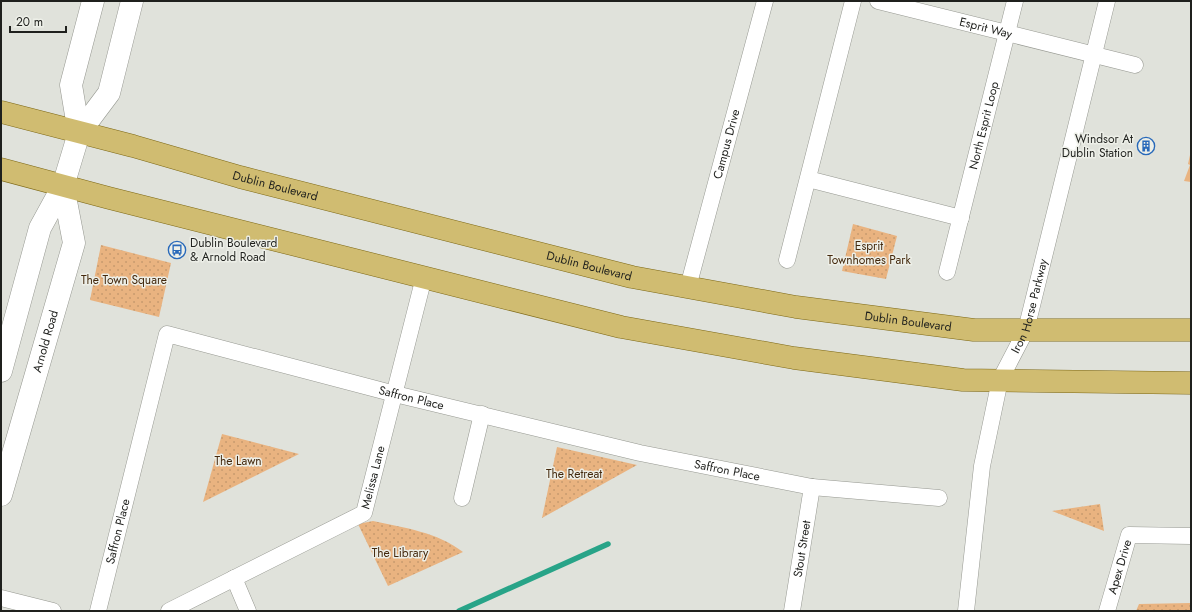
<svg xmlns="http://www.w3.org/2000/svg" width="1192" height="612" viewBox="0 0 1192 612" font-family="Jost,sans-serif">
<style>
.grass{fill:url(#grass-dots)}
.garden{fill:#e9b380}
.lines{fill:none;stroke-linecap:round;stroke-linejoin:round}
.stream{stroke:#28a488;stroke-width:5.5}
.street-casing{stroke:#969891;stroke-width:17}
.secondary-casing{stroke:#969891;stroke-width:23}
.primary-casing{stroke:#7d6816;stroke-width:23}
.street{stroke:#fff;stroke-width:16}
.secondary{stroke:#fff;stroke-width:22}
.primary{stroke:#d0bc71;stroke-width:22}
.labels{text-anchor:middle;stroke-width:3;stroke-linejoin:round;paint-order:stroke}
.street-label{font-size:12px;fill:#1f201d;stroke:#edefe8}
.poi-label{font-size:12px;fill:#1f201d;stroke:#edefe8;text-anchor:end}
.park-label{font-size:12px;fill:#44290d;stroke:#edefe8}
</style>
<defs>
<pattern id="grass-dots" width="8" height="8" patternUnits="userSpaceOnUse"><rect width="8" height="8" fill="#e9b380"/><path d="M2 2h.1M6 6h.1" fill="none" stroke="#c79a6e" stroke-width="1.8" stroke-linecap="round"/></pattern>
</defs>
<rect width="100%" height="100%" fill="#e0e2db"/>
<g class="grass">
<polygon points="853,224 897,236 886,279 842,271"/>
<polygon points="101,245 171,263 159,317 90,300"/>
<polygon points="222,434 299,454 203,502"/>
<polygon points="557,447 637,465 542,518"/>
<polygon points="1100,504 1104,531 1052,511"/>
<path d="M373,521C405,528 437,532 463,552L388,586L358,524Z"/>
<polygon points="1191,603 1191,611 1136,611 1139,604"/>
</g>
<polygon class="garden" points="1190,155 1191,155 1191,182 1184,181 1190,165 1188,164"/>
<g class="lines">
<polyline class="stream" points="459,611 608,544"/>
<defs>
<g id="street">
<path id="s1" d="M878,1L1135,65"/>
<polyline points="808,179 961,218"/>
<polyline points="787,260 853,1"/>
<path id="s2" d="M947,272L1015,1"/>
<path id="s3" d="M688,287L765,1"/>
<polyline points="462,498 482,414"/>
<polyline points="234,578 248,611"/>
<polyline points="1,598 53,611"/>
<path id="s4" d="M98,611L167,334L395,394L640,453L812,487L939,498"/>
<path id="s5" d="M169,611L364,513L424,277"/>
<path id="s6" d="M792,611L812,487"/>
<path id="s7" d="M966,611L982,466L1000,380L1026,330L1107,1"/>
<path id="s8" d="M1107,611L1129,535L1191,536"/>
</g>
<g id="secondary">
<polyline points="79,133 71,85 93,1"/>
<polyline points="1,371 40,228 63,186 79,133 109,93 132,1"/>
<path id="s9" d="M1,495L74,243L63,186"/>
</g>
<g id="primary">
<path id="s10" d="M1,112L133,146L240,177L632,277L796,307L974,330H1191"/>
<polyline points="1,169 109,198 621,327 794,358 963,380 1191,383"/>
</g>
</defs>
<use href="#street" class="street-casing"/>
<use href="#secondary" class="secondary-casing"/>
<use href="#primary" class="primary-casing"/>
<use href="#street" class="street"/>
<use href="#secondary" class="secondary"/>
<use href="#primary" class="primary"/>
</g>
<defs>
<symbol id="building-ring" viewBox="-11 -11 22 22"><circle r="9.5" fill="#edefe8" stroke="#2869ba" stroke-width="1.5"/><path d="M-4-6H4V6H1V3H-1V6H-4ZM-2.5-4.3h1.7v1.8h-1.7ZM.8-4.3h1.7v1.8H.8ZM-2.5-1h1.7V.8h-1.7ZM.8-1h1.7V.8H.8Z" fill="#2869ba"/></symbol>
<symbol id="bus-ring" viewBox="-11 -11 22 22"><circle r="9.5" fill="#edefe8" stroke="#2869ba" stroke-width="1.5"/><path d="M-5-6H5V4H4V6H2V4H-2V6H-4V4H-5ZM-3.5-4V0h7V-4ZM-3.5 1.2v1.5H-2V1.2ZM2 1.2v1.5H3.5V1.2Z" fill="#2869ba"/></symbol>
</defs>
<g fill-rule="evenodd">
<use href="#building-ring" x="1136" y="136" width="20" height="20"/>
<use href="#bus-ring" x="167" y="240" width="20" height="20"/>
</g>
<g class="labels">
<g class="street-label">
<text dy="4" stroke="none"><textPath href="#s1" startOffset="111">Esprit Way</textPath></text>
<text dy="4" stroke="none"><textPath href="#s2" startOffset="151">North Esprit Loop</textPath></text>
<text dy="4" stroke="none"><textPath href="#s3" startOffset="148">Campus Drive</textPath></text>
<text dy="4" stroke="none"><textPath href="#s10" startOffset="284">Dublin Boulevard</textPath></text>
<text dy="4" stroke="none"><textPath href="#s10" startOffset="608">Dublin Boulevard</textPath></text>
<text dy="4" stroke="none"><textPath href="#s7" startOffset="314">Iron Horse Parkway</textPath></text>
<text dy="4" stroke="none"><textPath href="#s10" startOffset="932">Dublin Boulevard</textPath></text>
<text dy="4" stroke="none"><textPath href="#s9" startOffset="160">Arnold Road</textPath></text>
<text dy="4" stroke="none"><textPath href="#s4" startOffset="538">Saffron Place</textPath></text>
<text dy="4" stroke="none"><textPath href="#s4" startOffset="862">Saffron Place</textPath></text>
<text dy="4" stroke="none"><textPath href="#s5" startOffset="255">Melissa Lane</textPath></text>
<text dy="4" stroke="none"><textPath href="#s4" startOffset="82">Saffron Place</textPath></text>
<text dy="4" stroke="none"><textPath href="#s6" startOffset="63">Stout Street</textPath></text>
<text dy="4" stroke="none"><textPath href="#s8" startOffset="46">Apex Drive</textPath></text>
</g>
<g class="poi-label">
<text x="1133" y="143">Windsor At<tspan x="1133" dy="14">Dublin Station</tspan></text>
<text x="190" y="247" text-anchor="start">Dublin Boulevard<tspan x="190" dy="14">&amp; Arnold Road</tspan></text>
</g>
<g class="park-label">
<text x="869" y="250">Esprit<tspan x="869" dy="14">Townhomes Park</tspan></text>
<text x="124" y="284">The Town Square</text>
<text x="238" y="465">The Lawn</text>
<text x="574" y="478">The Retreat</text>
<text x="400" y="557">The Library</text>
</g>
</g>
<rect width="1192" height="612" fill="none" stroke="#1f201d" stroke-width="4"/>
<path d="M10 26v6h56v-6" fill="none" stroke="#1f201d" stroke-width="2"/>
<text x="16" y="26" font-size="12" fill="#1f201d" stroke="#edefe8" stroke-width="3" paint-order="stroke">20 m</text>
</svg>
